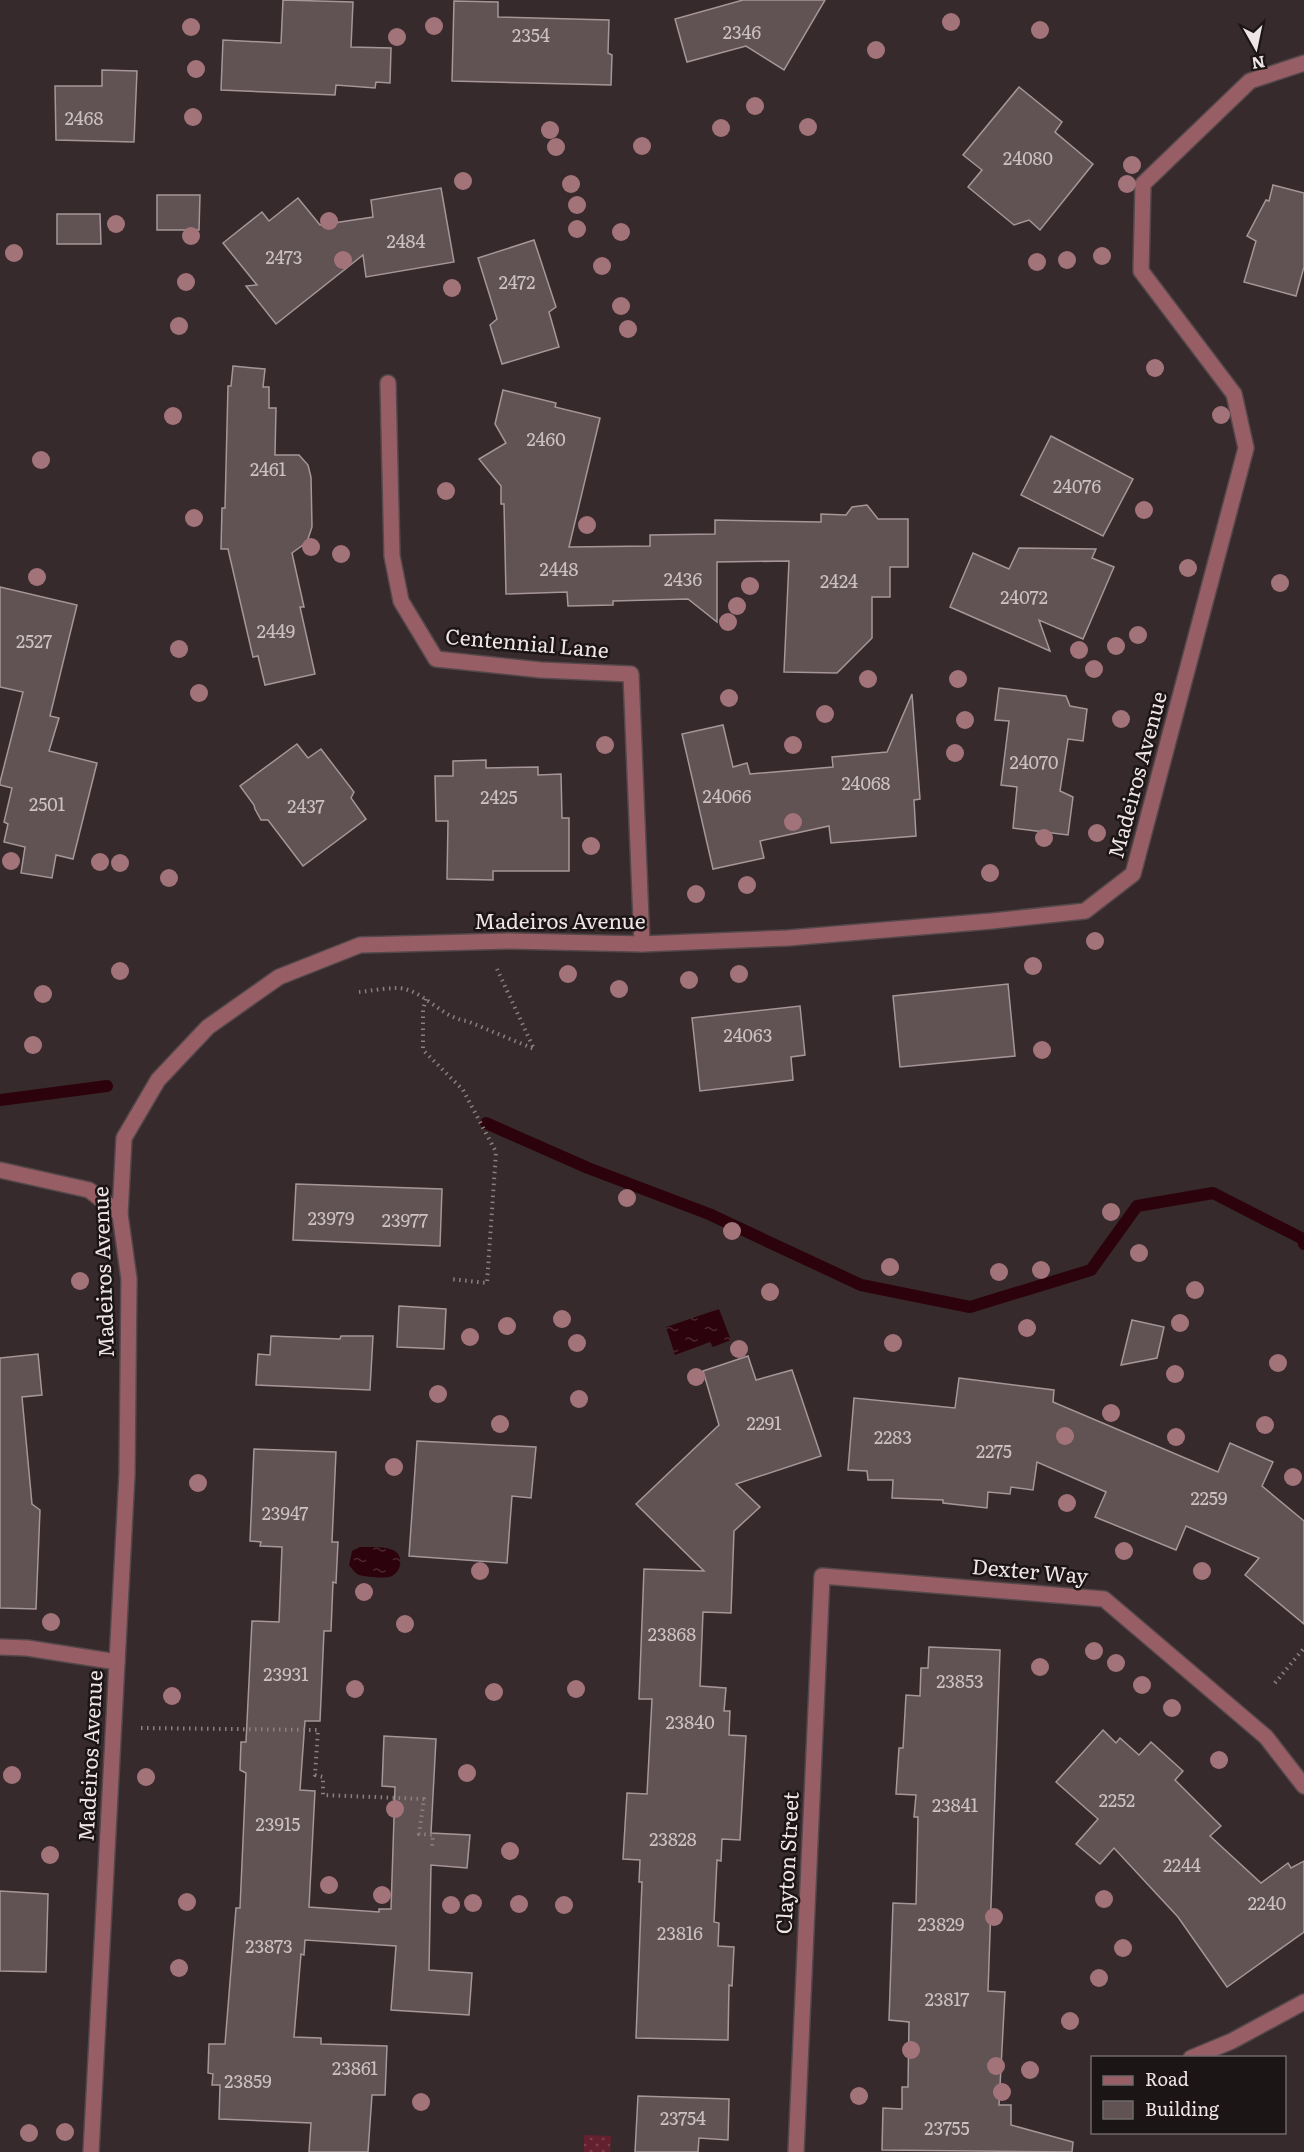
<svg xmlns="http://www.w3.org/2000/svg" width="1304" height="2152" viewBox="0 0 1304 2152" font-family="Literata,serif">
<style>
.garden{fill:url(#garden-dots)}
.water{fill:url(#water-ripples)}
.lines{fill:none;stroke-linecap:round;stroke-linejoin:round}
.stream{stroke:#2c030d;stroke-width:12}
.building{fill:#615254;stroke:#a69698;stroke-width:1.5}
.lane-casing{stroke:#54484a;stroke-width:18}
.street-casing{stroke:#54484a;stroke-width:18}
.path{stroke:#8b7f81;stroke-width:4;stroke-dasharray:1.5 4.5;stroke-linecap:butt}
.lane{stroke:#985e66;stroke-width:15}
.street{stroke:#985e66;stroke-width:15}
.tree{fill:#a2747a}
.labels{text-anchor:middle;stroke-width:5;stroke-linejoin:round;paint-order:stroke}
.number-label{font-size:18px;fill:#cbc0c2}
.street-label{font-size:21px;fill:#eee5e6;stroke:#1b1515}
</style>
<defs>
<pattern id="garden-dots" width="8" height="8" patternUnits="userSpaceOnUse" patternTransform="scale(1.5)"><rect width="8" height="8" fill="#64202f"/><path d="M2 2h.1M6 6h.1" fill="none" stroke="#7a404d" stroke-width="1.8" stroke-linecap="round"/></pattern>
<pattern id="water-ripples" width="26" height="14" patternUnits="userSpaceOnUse" patternTransform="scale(1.5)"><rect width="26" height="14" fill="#2c030d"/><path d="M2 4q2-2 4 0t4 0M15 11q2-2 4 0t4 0" fill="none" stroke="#4b2830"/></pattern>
</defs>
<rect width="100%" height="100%" fill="#372a2c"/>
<polygon class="garden" points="584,2135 611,2136 610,2152 584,2152"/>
<g class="water">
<polygon points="719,1309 731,1340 713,1347 710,1342 675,1355 666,1327"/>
<path d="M360,1547C370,1547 384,1546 393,1550C404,1555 402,1571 392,1576C385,1579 367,1577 359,1575C355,1573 352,1569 349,1565L352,1551Z"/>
</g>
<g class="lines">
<g class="stream">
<polyline points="0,1100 107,1086"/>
<polyline points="486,1123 588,1168 709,1214 861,1285 970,1307 1091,1270 1137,1206 1213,1193 1303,1239 1304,1244"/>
</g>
</g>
<g class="building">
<polygon points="283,0 353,2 351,47 391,48 390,83 376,82 375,88 336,85 335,95 221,90 223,40 281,43"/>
<polygon points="743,0 825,0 784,70 746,46 687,62 675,19"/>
<polygon points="454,1 498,2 498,17 609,20 608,53 612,55 611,85 452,81"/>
<polygon points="102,70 137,71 134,142 56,140 55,86 102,86"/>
<polygon points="1019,87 1062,122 1055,132 1093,164 1040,230 1029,220 1014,225 968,187 982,170 963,155"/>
<polygon points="1273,185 1304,193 1304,267 1296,296 1244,282 1256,241 1247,236 1266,200 1269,201"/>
<polygon points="441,188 454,262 366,277 363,255 276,324 246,286 257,285 223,243 262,212 269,221 298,198 320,225 373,217 371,200"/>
<polygon points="157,195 200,195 199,230 157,230"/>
<polygon points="57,214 100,214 101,244 57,244"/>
<polygon points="534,240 556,307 549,312 559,347 502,364 490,325 497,319 478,258"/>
<polygon points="233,366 265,369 263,387 269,387 269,408 276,408 275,455 299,455 308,465 311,477 312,527 307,542 292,553 304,607 300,607 315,674 265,685 258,656 253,657 228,549 221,549 222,508 225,508 228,386 231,386"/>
<polygon points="503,390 556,403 555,407 600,418 569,547 650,546 650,535 715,534 715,520 821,522 821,514 846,515 852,507 867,505 878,519 908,519 908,567 890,567 890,597 872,597 872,638 837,673 784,672 789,561 717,562 717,622 688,599 613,601 613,605 568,606 567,592 506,594 504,504 501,504 501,486 479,459 506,443 495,424"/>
<polygon points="1051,436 1133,479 1103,536 1021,495"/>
<polygon points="1019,548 1096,549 1092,558 1114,567 1083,639 1039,620 1050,651 950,607 973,553 1009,569"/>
<polygon points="0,587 77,605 50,716 59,718 49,751 97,763 73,859 56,855 52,878 21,873 25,847 4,842 8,824 4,822 12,788 0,785 0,782 23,692 0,687"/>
<polygon points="999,688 1066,696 1070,706 1087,709 1083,741 1068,739 1060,791 1073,797 1068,835 1013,828 1017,787 1001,785 1009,721 995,720"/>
<polygon points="912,694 920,799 914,800 916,836 831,843 829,826 760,841 764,858 713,869 682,734 723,725 733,767 747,763 750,774 833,767 832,757 887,752"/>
<polygon points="297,744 308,758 321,749 354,792 351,798 366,819 303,866 268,820 261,820 255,809 254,805 240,786"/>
<polygon points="486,760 486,768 538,767 538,775 561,774 562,818 569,818 569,871 493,871 493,880 447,879 448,821 436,821 435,776 453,776 453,761"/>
<polygon points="1008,984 1015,1056 900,1067 893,996"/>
<polygon points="800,1006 805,1055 791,1057 793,1080 700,1091 692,1018"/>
<polygon points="296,1184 442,1189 440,1246 293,1240"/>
<polygon points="399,1306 446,1309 444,1349 397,1347"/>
<polygon points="1132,1320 1164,1327 1157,1358 1121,1365"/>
<polygon points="271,1336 340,1339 341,1336 373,1336 370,1390 256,1385 258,1354 270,1355"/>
<polygon points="38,1354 42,1395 22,1397 32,1504 40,1510 36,1609 0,1608 0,1358"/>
<polygon points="748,1356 756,1380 792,1370 821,1456 736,1484 760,1507 734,1531 731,1613 703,1612 700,1686 726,1688 724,1711 730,1711 729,1735 746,1736 740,1840 722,1839 721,1861 717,1860 714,1922 719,1923 718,1946 734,1947 732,1986 729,1985 728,2040 636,2038 642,1882 639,1882 640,1860 623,1859 627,1793 647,1794 652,1699 639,1699 644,1569 704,1571 636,1504 719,1425 703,1371"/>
<polygon points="959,1378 1054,1390 1053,1402 1218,1472 1230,1443 1273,1462 1262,1486 1304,1521 1304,1624 1245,1575 1259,1558 1186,1526 1176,1550 1095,1517 1106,1492 1037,1462 1033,1490 1011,1487 1010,1494 988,1492 987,1508 943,1503 943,1500 892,1498 893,1480 868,1480 867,1471 848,1470 854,1398 955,1408"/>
<polygon points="417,1441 536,1447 531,1498 512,1496 507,1563 409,1556"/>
<polygon points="254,1449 336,1452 332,1542 338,1542 336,1583 333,1582 331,1631 324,1631 320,1721 305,1721 300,1790 315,1791 309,1907 379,1912 379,1909 391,1909 395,1787 382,1786 384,1736 436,1739 431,1833 470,1835 467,1868 431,1865 429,1970 472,1973 469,2015 391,2010 396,1946 305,1940 304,1955 301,1954 294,2037 321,2038 321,2044 387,2046 385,2095 372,2095 368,2152 309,2152 311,2123 219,2119 220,2085 212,2085 213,2074 208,2073 209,2044 225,2044 236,1908 240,1908 246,1773 240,1770 241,1742 246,1742 252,1621 279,1622 282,1547 260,1546 261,1542 250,1541"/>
<polygon points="929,1647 1000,1650 988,1991 1005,1992 999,2105 1011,2105 1011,2125 1073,2142 1072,2152 882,2150 883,2108 902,2109 902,2087 908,2087 909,2022 889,2020 893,1903 916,1904 918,1817 914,1817 916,1795 896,1794 899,1748 903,1748 906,1695 920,1696 921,1668 928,1668"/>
<polygon points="1103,1730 1116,1743 1120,1738 1139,1755 1151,1742 1183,1771 1175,1780 1221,1826 1210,1836 1261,1883 1288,1863 1291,1868 1304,1861 1304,1932 1227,1987 1178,1917 1114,1848 1100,1864 1076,1844 1098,1819 1056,1782"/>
<polygon points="0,1891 48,1894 46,1972 0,1971"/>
<polygon points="638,2096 729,2099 728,2140 699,2138 698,2152 635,2152"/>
</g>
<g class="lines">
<defs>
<polyline id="lane" points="0,1647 27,1648 117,1662"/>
<g id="street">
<polyline points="388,383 392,556 401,601 436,659 541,670 631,674 642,944"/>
<polyline points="0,1170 89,1190 120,1214"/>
<polyline points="1191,2058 1232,2041 1304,2002"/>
<polyline points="91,2152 127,1474 129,1279 120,1214 124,1138 158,1080 208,1027 279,977 360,945 509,941 642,944 788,938 992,921 1085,911 1133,874 1246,448 1234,394 1141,271 1143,184 1250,81 1304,63"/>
<polyline points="796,2152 822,1576 1104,1599 1266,1737 1304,1786"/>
</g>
</defs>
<use href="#lane" class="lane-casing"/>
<use href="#street" class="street-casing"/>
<g class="path">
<path d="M359,992C371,991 395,986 405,989C429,996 443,1018 467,1021L534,1049L497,969"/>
<polyline points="426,999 423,1010 423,1050 463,1090 496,1152 487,1283 451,1279"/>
<polyline points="1275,1683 1304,1648"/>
<polyline points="141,1728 318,1730 315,1775 323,1777 323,1795 424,1799 419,1834 433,1835 432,1848"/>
</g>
<use href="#lane" class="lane"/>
<use href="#street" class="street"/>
</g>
<g class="tree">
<circle cx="951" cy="22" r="9"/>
<circle cx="434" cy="26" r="9"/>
<circle cx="191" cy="27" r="9"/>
<circle cx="1040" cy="30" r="9"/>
<circle cx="397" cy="37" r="9"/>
<circle cx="876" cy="50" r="9"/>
<circle cx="196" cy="69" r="9"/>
<circle cx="755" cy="106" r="9"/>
<circle cx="193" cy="117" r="9"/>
<circle cx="808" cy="127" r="9"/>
<circle cx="721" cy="128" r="9"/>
<circle cx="550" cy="130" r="9"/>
<circle cx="642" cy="146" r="9"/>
<circle cx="556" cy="147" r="9"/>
<circle cx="1132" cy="165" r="9"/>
<circle cx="463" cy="181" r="9"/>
<circle cx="571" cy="184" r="9"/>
<circle cx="1127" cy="184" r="9"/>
<circle cx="577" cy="205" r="9"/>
<circle cx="329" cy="221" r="9"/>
<circle cx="116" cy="224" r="9"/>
<circle cx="577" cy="229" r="9"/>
<circle cx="621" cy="232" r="9"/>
<circle cx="191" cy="236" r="9"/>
<circle cx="14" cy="253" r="9"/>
<circle cx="1102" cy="256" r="9"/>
<circle cx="343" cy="260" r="9"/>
<circle cx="1067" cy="260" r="9"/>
<circle cx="1037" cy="262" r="9"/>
<circle cx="602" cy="266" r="9"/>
<circle cx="186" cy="282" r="9"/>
<circle cx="452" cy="288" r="9"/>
<circle cx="621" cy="306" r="9"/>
<circle cx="179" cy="326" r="9"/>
<circle cx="628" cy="329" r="9"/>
<circle cx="1155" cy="368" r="9"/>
<circle cx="1221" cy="415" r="9"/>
<circle cx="173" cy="416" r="9"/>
<circle cx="41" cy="460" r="9"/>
<circle cx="446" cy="491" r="9"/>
<circle cx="1144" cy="510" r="9"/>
<circle cx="194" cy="518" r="9"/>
<circle cx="587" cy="525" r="9"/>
<circle cx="311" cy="547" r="9"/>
<circle cx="341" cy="554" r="9"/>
<circle cx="1188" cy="568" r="9"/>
<circle cx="37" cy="577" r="9"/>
<circle cx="1280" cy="583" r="9"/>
<circle cx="750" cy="586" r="9"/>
<circle cx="737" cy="606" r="9"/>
<circle cx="728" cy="622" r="9"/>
<circle cx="1138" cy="635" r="9"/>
<circle cx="1116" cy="646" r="9"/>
<circle cx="179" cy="649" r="9"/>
<circle cx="1079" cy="650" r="9"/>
<circle cx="1094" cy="669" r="9"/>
<circle cx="868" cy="679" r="9"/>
<circle cx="958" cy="679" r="9"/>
<circle cx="199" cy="693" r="9"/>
<circle cx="729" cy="698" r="9"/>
<circle cx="825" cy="714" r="9"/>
<circle cx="1121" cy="719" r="9"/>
<circle cx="965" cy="720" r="9"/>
<circle cx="605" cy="745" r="9"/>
<circle cx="793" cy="745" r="9"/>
<circle cx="955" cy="753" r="9"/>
<circle cx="793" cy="822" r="9"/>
<circle cx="1097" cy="833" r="9"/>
<circle cx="1044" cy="838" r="9"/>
<circle cx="591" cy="846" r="9"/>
<circle cx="11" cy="861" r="9"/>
<circle cx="100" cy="862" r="9"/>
<circle cx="120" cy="863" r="9"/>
<circle cx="990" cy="873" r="9"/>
<circle cx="169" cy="878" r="9"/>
<circle cx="747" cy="885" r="9"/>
<circle cx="696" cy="894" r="9"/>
<circle cx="1095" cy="941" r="9"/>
<circle cx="1033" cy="966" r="9"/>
<circle cx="120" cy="971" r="9"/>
<circle cx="568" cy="974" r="9"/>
<circle cx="739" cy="974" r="9"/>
<circle cx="689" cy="980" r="9"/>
<circle cx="619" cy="989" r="9"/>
<circle cx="43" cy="994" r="9"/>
<circle cx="33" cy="1045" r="9"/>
<circle cx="1042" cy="1050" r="9"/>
<circle cx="627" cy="1198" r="9"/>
<circle cx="1111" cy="1212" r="9"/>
<circle cx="732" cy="1231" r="9"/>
<circle cx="1139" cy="1253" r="9"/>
<circle cx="890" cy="1267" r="9"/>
<circle cx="1041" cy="1270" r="9"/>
<circle cx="999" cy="1272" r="9"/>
<circle cx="80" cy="1281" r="9"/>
<circle cx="1195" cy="1290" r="9"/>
<circle cx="770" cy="1292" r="9"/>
<circle cx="562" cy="1319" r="9"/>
<circle cx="1180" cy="1323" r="9"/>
<circle cx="507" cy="1326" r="9"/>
<circle cx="1027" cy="1328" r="9"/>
<circle cx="470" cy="1337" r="9"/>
<circle cx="577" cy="1343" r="9"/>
<circle cx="893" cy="1343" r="9"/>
<circle cx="739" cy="1349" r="9"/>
<circle cx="1278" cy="1363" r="9"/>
<circle cx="1175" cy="1374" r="9"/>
<circle cx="696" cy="1377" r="9"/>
<circle cx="438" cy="1394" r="9"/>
<circle cx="579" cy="1399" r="9"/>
<circle cx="1111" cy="1413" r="9"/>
<circle cx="500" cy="1424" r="9"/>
<circle cx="1265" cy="1425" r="9"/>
<circle cx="1065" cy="1436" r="9"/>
<circle cx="1176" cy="1437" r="9"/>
<circle cx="394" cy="1467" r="9"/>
<circle cx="1293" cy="1477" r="9"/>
<circle cx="198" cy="1483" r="9"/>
<circle cx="1067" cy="1503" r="9"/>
<circle cx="1124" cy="1551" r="9"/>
<circle cx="480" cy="1571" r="9"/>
<circle cx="1202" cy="1571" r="9"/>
<circle cx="364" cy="1592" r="9"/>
<circle cx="51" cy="1622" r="9"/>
<circle cx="405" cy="1624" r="9"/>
<circle cx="1094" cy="1651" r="9"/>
<circle cx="1116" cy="1663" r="9"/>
<circle cx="1040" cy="1667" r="9"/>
<circle cx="1142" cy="1685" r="9"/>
<circle cx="355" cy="1689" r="9"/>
<circle cx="576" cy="1689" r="9"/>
<circle cx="494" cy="1692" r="9"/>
<circle cx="172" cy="1696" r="9"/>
<circle cx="1172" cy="1708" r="9"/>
<circle cx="1219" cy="1760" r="9"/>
<circle cx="467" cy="1773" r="9"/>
<circle cx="12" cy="1775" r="9"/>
<circle cx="146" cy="1777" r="9"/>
<circle cx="395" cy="1809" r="9"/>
<circle cx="510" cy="1851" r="9"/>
<circle cx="50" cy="1855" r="9"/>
<circle cx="329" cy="1885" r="9"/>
<circle cx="382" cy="1895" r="9"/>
<circle cx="1104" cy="1899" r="9"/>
<circle cx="187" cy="1902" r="9"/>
<circle cx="473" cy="1903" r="9"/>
<circle cx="519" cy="1904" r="9"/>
<circle cx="451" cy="1905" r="9"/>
<circle cx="564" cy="1905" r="9"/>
<circle cx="994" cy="1917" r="9"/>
<circle cx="1123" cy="1948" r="9"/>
<circle cx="179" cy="1968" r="9"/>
<circle cx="1099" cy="1978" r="9"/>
<circle cx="1070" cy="2021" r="9"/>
<circle cx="911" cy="2050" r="9"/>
<circle cx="996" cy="2066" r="9"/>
<circle cx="1030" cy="2070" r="9"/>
<circle cx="1002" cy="2092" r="9"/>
<circle cx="859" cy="2096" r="9"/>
<circle cx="421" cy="2102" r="9"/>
<circle cx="65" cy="2132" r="9"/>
<circle cx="29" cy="2133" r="9"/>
</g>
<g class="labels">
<g class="number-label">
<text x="742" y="39">2346</text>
<text x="531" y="42">2354</text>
<text x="84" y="125">2468</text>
<text x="1028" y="165">24080</text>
<text x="406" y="248">2484</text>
<text x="284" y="264">2473</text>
<text x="517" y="289">2472</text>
<text x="546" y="446">2460</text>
<text x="268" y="476">2461</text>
<text x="1077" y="493">24076</text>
<text x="559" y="576">2448</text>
<text x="683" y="586">2436</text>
<text x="839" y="588">2424</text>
<text x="1024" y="604">24072</text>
<text x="276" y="638">2449</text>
<text x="34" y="648">2527</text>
<text x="1034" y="769">24070</text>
<text x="866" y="790">24068</text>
<text x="727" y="803">24066</text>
<text x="499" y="804">2425</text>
<text x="47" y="811">2501</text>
<text x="306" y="813">2437</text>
<text x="748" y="1042">24063</text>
<text x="331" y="1225">23979</text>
<text x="405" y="1227">23977</text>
<text x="764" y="1430">2291</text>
<text x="893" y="1444">2283</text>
<text x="994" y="1458">2275</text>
<text x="1209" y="1505">2259</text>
<text x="285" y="1520">23947</text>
<text x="672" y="1641">23868</text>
<text x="286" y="1681">23931</text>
<text x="960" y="1688">23853</text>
<text x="690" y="1729">23840</text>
<text x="1117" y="1807">2252</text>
<text x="955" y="1812">23841</text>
<text x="278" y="1831">23915</text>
<text x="673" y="1846">23828</text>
<text x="1182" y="1872">2244</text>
<text x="1267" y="1910">2240</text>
<text x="941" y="1931">23829</text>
<text x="680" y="1940">23816</text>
<text x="269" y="1953">23873</text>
<text x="947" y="2006">23817</text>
<text x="355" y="2075">23861</text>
<text x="248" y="2088">23859</text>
<text x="683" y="2125">23754</text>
<text x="947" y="2135">23755</text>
</g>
<g class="street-label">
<text transform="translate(527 644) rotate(5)" y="7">Centennial Lane</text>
<text transform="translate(1138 775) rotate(-75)" y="7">Madeiros Avenue</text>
<text x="560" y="929">Madeiros Avenue</text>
<text transform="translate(104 1272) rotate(-92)" y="7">Madeiros Avenue</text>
<text transform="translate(1030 1572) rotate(5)" y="7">Dexter Way</text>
<text transform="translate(91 1756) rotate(-87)" y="7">Madeiros Avenue</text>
<text transform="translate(788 1863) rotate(-87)" y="7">Clayton Street</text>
</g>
</g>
<rect x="1091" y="2056" width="195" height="78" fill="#1b1515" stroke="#6f6869" stroke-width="1.5"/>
<rect x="1103" y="2076" width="30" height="9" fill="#985e66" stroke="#6f6869" stroke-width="1.5"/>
<text x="1145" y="2086" font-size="18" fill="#eee5e6">Road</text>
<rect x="1103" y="2101" width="30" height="18" fill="#615254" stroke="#6f6869" stroke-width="1.5"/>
<text x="1145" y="2116" font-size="18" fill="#eee5e6">Building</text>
<g transform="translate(1256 48) rotate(171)" stroke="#1b1515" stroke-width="4.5" paint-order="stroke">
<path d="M0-4.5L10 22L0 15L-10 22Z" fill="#eee5e6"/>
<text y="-9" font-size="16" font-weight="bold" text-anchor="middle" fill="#eee5e6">N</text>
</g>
</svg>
